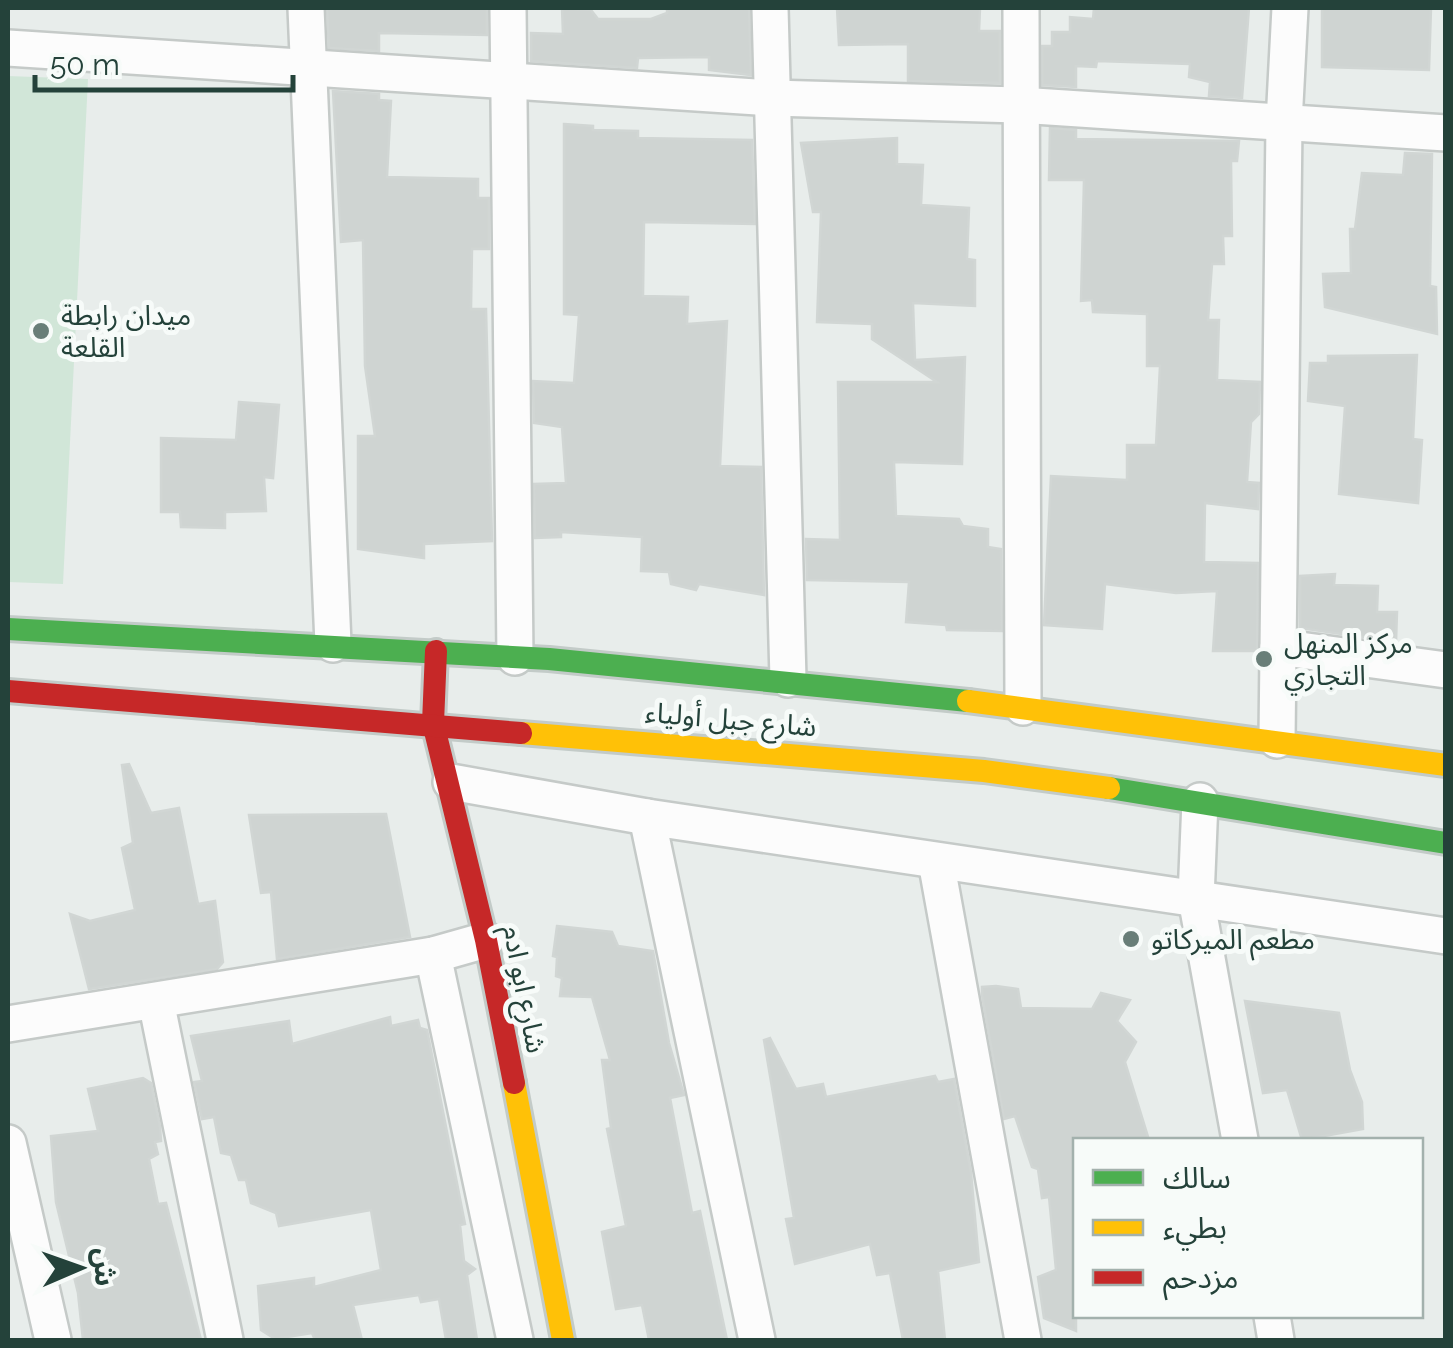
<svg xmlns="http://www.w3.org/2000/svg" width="1453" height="1348" viewBox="0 0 1453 1348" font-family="Raleway,'Noto Sans Arabic',sans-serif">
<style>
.green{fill:#d1e6d8}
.building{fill:#cfd4d2;stroke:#d1d6d4;stroke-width:2.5}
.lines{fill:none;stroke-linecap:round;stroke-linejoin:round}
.street-casing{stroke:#c5cac8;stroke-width:40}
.fast-casing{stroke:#c3cbc8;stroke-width:28}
.slow-casing{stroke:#c3cbc8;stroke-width:28}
.jam-casing{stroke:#c3cbc8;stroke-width:28}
.street{stroke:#fcfcfc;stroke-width:35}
.fast{stroke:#4caf50;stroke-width:22}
.slow{stroke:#ffc107;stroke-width:22}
.jam{stroke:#c62828;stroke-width:22}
.poi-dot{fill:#697e78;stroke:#f7fbf9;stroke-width:4}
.labels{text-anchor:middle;stroke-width:10;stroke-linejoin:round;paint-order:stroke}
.poi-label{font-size:28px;fill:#24423a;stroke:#f7fbf9;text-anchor:start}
.street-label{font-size:28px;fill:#24423a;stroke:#f7fbf9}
</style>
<rect width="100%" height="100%" fill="#e8edeb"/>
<polygon class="green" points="8,76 88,79 63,584 8,582"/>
<g class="building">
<polygon points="327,8 487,8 487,35 379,33 379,51 329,48"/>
<polygon points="562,8 591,10 598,19 651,19 667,13 667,8 749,8 751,75 709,70 709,57 638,58 637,68 531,61 531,33 563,34"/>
<polygon points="837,8 980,8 979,31 1000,31 1000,83 908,81 908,44 839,45"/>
<polygon points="1094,8 1249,8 1242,98 1209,96 1210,82 1189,77 1190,64 1097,61 1096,67 1076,66 1076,87 1042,85 1042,46 1052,46 1052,32 1070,32 1070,17 1093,19"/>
<polygon points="1322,8 1431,8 1429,70 1322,67"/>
<polygon points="333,91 379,94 379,100 391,101 387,177 478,179 478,198 489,198 489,249 472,249 471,309 486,309 492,541 424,544 424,558 358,549 358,436 375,436 365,366 363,240 341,242"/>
<polygon points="564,124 593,126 593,130 638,131 638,138 752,140 755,224 644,222 643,296 688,297 687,324 727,321 720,466 761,467 764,595 699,584 696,590 671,584 669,572 641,571 642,537 561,532 561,537 535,538 534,484 566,483 562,427 534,423 533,381 574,383 579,315 564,314"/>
<polygon points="1050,128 1076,130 1076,139 1239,141 1237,161 1231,161 1232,236 1223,236 1224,264 1212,264 1208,320 1219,320 1217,380 1260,382 1259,414 1251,422 1247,482 1259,483 1258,509 1205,503 1204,562 1258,563 1257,651 1213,651 1217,591 1176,593 1105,584 1102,629 1044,625 1051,476 1127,480 1127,445 1156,445 1160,366 1147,366 1147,314 1093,312 1092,300 1081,301 1084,180 1049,180"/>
<polygon points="897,138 897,164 923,165 921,205 969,208 967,259 975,260 975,306 913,303 915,360 965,357 962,464 894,462 896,516 959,519 963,526 988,529 988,547 1001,549 1002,631 947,630 946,625 906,622 909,582 807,580 806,539 840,540 838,382 937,382 872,339 872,324 817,322 821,212 813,212 801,143"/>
<polygon points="1405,153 1432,154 1430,286 1436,287 1437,334 1325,307 1323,274 1351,273 1350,229 1355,229 1362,173 1403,175"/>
<polygon points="1417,355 1413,439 1422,440 1418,503 1339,494 1345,406 1308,401 1310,363 1328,363 1328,356"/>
<polygon points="239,402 279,405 273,478 264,477 266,511 225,512 225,528 181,527 180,512 161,512 161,438 236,440"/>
<polygon points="1335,574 1334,585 1378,586 1377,612 1397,612 1396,642 1300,628 1300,576"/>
<polygon points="129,764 151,813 179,808 198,904 215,901 223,962 217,969 89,989 70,914 90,921 135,910 122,848 133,843 122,765"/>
<polygon points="386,814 410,937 277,959 271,892 261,893 249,815"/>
<polygon points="557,926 612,932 618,946 653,951 669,1043 684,1095 670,1098 692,1213 700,1211 727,1340 649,1340 642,1305 616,1309 602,1232 626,1226 607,1129 611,1128 602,1060 610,1060 592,997 560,996 562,978 556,976 557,957 553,956"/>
<polygon points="996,986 1018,989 1021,1008 1092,1009 1101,993 1130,1000 1117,1021 1136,1042 1125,1062 1149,1140 1076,1140 1076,1331 1044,1318 1038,1277 1056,1270 1049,1197 1042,1198 1038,1169 1032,1167 1015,1116 1004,1119 982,995 982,987"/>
<polygon points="1245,1001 1339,1013 1350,1070 1362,1102 1363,1129 1302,1140 1287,1090 1263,1093"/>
<polygon points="390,1017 391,1026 418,1020 420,1028 427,1030 465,1224 460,1225 464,1261 475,1269 467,1275 477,1340 446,1340 439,1299 421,1302 419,1295 353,1305 362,1340 315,1340 312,1333 275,1339 261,1330 258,1286 314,1278 314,1287 381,1270 371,1210 279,1226 276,1213 251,1203 246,1180 239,1180 231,1155 221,1153 214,1117 202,1119 194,1082 202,1081 191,1036 289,1021 292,1044"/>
<polygon points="770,1038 796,1089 823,1084 826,1097 935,1076 938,1082 954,1079 971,1173 979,1262 938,1271 945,1340 903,1340 890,1273 877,1275 870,1244 795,1264 786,1219 794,1218 764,1040"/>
<polygon points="143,1078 151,1083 160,1127 161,1141 155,1142 158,1154 149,1159 158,1204 166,1203 201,1340 83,1340 78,1293 56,1202 51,1136 98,1131 88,1089"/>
</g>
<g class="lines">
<defs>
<g id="street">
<polyline points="306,8 333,644"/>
<polyline points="508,8 515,657"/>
<polyline points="770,8 788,679"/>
<polyline points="1021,8 1023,707"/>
<polyline points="8,48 772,98 1019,105 1446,133"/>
<polyline points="1278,647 1446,670"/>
<polyline points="1277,740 1284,123 1290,8"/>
<polyline points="451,782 647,817 1446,936"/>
<polyline points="1200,801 1196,898 1240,1140"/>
<polyline points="647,817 757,1340"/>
<polyline points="936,861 1023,1340"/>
<polyline points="433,955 515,1340"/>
<polyline points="156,1001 225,1340"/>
<polyline points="8,1024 433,955 486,940"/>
<polyline points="8,1143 53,1340"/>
<polyline points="1272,1316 1276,1340"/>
</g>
<g id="fast">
<polyline points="8,629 549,659 968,701"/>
<polyline points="1109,788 1446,843"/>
</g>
<g id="slow">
<polyline points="968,701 1446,765"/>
<polyline points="521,733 984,771 1109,788"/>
<polyline points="514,1083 563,1340"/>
</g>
<g id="jam">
<polyline points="436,651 433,723 486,940 514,1083"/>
<polyline points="8,691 521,733"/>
</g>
</defs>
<use href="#street" class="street-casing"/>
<use href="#fast" class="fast-casing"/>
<use href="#slow" class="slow-casing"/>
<use href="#jam" class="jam-casing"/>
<use href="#street" class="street"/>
<use href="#fast" class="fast"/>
<use href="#slow" class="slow"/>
<use href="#jam" class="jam"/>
</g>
<g class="poi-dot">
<circle cx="41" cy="331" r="10"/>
<circle cx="1264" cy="659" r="10"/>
<circle cx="1131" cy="939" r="10"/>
</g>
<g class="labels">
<g class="poi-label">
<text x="61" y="325">ميدان رابطة<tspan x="61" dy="32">القلعة</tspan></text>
<text x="1284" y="653">مركز المنهل<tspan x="1284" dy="32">التجاري</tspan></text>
<text x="1151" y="949">مطعم الميركاتو</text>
</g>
<g class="street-label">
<text transform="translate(731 719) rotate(5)" y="10">شارع جبل أولياء</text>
<text transform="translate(525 989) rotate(79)" y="10">شارع ابو ادم</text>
</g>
</g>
<rect width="1453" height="1348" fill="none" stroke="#24423a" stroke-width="20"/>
<rect x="1073" y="1138" width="350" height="180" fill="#f7fbf9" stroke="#a3b1ad" stroke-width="2.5"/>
<rect x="1093" y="1170" width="50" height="15" fill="#4caf50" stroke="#a3b1ad" stroke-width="2.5"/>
<text x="1163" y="1188" font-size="30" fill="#24423a">سالك</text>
<rect x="1093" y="1220" width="50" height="15" fill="#ffc107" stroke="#a3b1ad" stroke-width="2.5"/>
<text x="1163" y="1238" font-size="30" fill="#24423a">بطيء</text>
<rect x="1093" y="1270" width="50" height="15" fill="#c62828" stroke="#a3b1ad" stroke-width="2.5"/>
<text x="1163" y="1288" font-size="30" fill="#24423a">مزدحم</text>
<g transform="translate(80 1268) rotate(88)" stroke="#f7fbf9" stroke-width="8" paint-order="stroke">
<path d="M0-8L18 38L0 25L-18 38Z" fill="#24423a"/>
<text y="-15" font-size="28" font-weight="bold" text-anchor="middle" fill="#24423a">ش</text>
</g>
<path d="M35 75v15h258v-15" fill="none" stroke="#24423a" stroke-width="5"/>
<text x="50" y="75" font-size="30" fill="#24423a" stroke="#f7fbf9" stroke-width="8" paint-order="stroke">50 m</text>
</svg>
